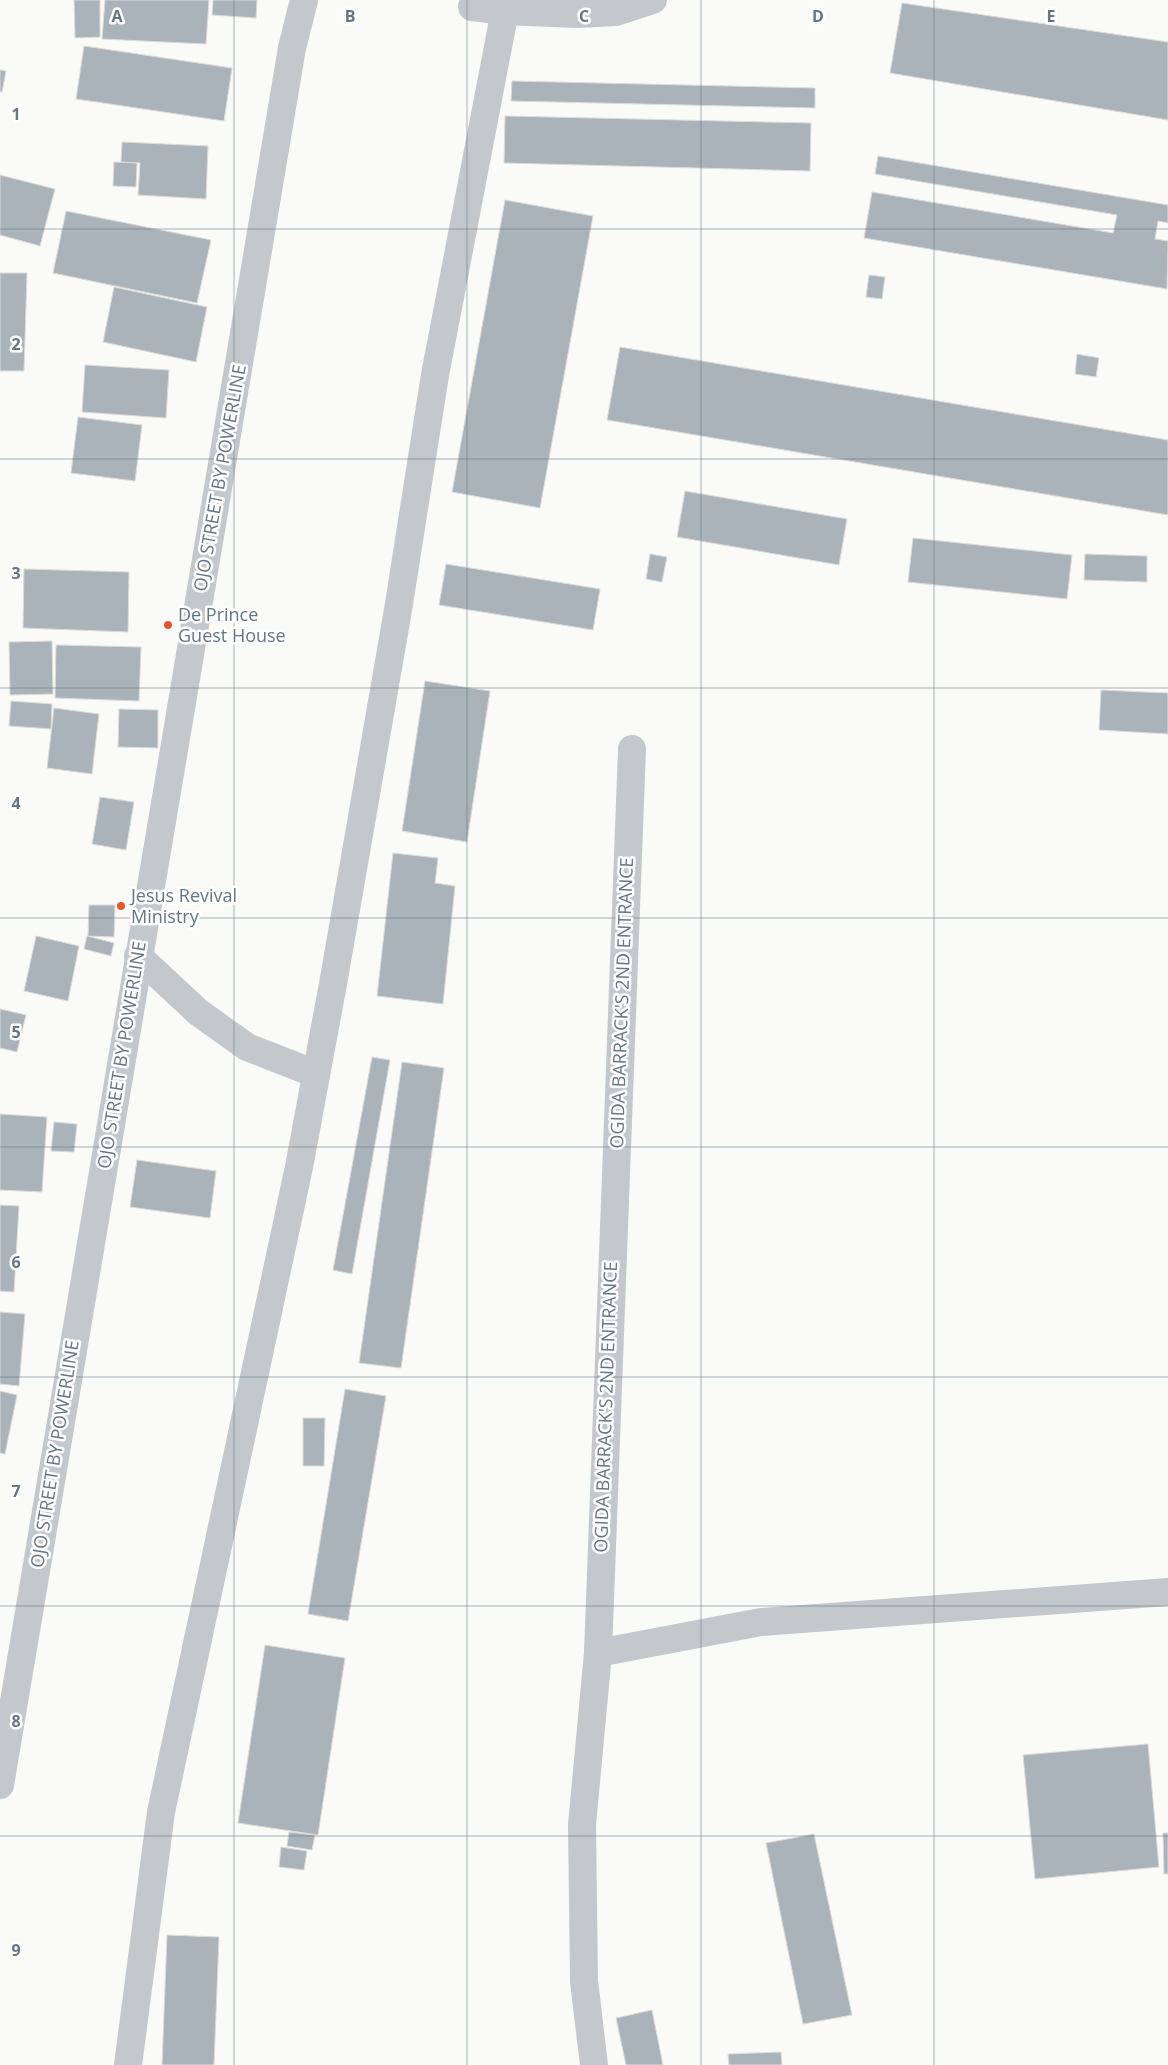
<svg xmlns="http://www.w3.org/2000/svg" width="1168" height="2065" viewBox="0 0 1168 2065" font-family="'Open Sans',sans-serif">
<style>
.building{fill:#aab3b9;stroke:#dcdcda}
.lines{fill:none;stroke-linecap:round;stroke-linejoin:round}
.minor{stroke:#c3c8cc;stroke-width:28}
.grid{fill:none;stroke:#657683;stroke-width:1;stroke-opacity:0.55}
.poi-dot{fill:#e4572e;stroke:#fff;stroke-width:2}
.labels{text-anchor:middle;stroke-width:5;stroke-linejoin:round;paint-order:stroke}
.street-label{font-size:18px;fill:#657683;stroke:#fff}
.poi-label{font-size:18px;fill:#657683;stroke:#fff;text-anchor:start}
.grid-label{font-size:16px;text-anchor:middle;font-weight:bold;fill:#657683;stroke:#fff;stroke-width:5;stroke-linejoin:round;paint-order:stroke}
</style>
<rect width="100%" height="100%" fill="#fafaf8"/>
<g class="building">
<polygon points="74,0 100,0 100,37 75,38"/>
<polygon points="105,0 209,0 206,44 102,39"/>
<polygon points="213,0 257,0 256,18 212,15"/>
<polygon points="902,3 1168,42 1168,120 890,73"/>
<polygon points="84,46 232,68 224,121 76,99"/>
<polygon points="0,70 6,71 2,92 0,92"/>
<polygon points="512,81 815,88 815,108 511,101"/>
<polygon points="505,116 811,123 810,171 504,163"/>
<polygon points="122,142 208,146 206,199 138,195 140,163 121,162"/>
<polygon points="878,156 1168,205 1168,223 1158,221 1155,239 1168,241 1167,289 864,238 872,192 1113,233 1117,215 875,174"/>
<polygon points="114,162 137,163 136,187 113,186"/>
<polygon points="0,175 55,189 40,246 0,235"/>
<polygon points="505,200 593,216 540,508 452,492"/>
<polygon points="66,211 211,240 197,303 53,273"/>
<polygon points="0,273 27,273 24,371 0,371"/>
<polygon points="869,275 885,277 882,299 866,297"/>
<polygon points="114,287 207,307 196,362 103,342"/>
<polygon points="620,347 1168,440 1168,515 607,420"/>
<polygon points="1077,354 1099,358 1096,377 1075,374"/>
<polygon points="85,365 169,370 166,418 82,412"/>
<polygon points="78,417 142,425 135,481 71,473"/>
<polygon points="685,491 847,519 839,565 677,537"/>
<polygon points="913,538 1072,555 1067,599 908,582"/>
<polygon points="650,554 667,557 662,582 646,579"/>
<polygon points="1085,554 1147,556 1147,582 1084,580"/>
<polygon points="446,564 600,589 593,630 439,605"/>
<polygon points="24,569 129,572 128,632 23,628"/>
<polygon points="52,641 53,694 10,695 9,642"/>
<polygon points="56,645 141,647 139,701 55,698"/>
<polygon points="425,681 490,691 467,842 402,831"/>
<polygon points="1101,690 1168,693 1168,734 1099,730"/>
<polygon points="11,701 52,704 51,729 9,726"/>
<polygon points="54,708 99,714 92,774 47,768"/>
<polygon points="119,709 158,710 158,748 118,747"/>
<polygon points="100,797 134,802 126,850 92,844"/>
<polygon points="393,853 438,858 435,883 455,886 443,1004 377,996"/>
<polygon points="89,905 115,905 114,937 88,936"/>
<polygon points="36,936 79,946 68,1001 24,991"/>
<polygon points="87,936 114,943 111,956 84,949"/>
<polygon points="0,1009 26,1015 17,1052 0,1048"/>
<polygon points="372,1057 390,1060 352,1274 333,1270"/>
<polygon points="402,1062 444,1068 401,1368 359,1363"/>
<polygon points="0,1114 47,1117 42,1192 0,1190"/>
<polygon points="54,1122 77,1124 74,1152 51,1151"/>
<polygon points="137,1160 216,1171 210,1218 130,1207"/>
<polygon points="0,1205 19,1206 14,1292 0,1291"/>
<polygon points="0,1312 25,1314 19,1386 0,1384"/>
<polygon points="345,1389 386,1396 348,1621 308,1614"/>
<polygon points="0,1391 17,1395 5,1454 0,1453"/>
<polygon points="303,1418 325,1418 324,1466 303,1466"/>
<polygon points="265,1645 345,1658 318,1835 238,1823"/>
<polygon points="1148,1744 1159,1867 1035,1879 1023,1755"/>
<polygon points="289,1832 315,1835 312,1850 287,1846"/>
<polygon points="1163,1833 1168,1833 1168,1874 1164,1874"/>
<polygon points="814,1834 852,2015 803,2024 766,1843"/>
<polygon points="281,1847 307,1851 304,1870 279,1867"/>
<polygon points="167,1935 219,1937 214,2065 162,2065"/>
<polygon points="652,2010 663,2065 626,2065 616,2018"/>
<polygon points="781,2052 782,2065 729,2065 728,2054"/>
</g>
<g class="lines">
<g class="minor">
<polyline points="472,7 505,11 578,14 616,12 653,0"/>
<polyline points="138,956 198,1012 247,1047 316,1074"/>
<polyline points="598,1653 761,1622 1168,1592"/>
<polyline points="0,1785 292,48 304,0"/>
<polyline points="128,2065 161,1812 299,1167 333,984 398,610 435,375 507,0"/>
<polyline points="594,2065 584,1981 582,1825 598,1653 632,749"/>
</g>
</g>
<path class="grid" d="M234,0V2065M467,0V2065M701,0V2065M934,0V2065M0,229H1168M0,459H1168M0,688H1168M0,918H1168M0,1147H1168M0,1377H1168M0,1606H1168M0,1836H1168"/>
<g class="poi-dot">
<circle cx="168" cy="625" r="5"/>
<circle cx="121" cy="906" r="5"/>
</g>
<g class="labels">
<g class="street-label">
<text transform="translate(220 478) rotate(-80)" y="6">OJO STREET BY POWERLINE</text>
<text transform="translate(622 1003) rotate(-88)" y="6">OGIDA BARRACK'S 2ND ENTRANCE</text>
<text transform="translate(122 1055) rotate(-81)" y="6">OJO STREET BY POWERLINE</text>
<text transform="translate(606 1407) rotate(-88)" y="6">OGIDA BARRACK'S 2ND ENTRANCE</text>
<text transform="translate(55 1454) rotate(-81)" y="6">OJO STREET BY POWERLINE</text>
</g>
<g class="poi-label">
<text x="178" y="621">De Prince<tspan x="178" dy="21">Guest House</tspan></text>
<text x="131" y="902">Jesus Revival<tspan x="131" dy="21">Ministry</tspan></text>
</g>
</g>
<g class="grid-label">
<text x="117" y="22">A</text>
<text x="350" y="22">B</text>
<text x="584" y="22">C</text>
<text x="818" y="22">D</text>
<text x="1051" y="22">E</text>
<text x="16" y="120">1</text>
<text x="16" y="350">2</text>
<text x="16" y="579">3</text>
<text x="16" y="809">4</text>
<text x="16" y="1038">5</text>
<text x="16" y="1268">6</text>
<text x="16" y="1497">7</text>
<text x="16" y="1727">8</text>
<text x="16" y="1956">9</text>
</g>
</svg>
